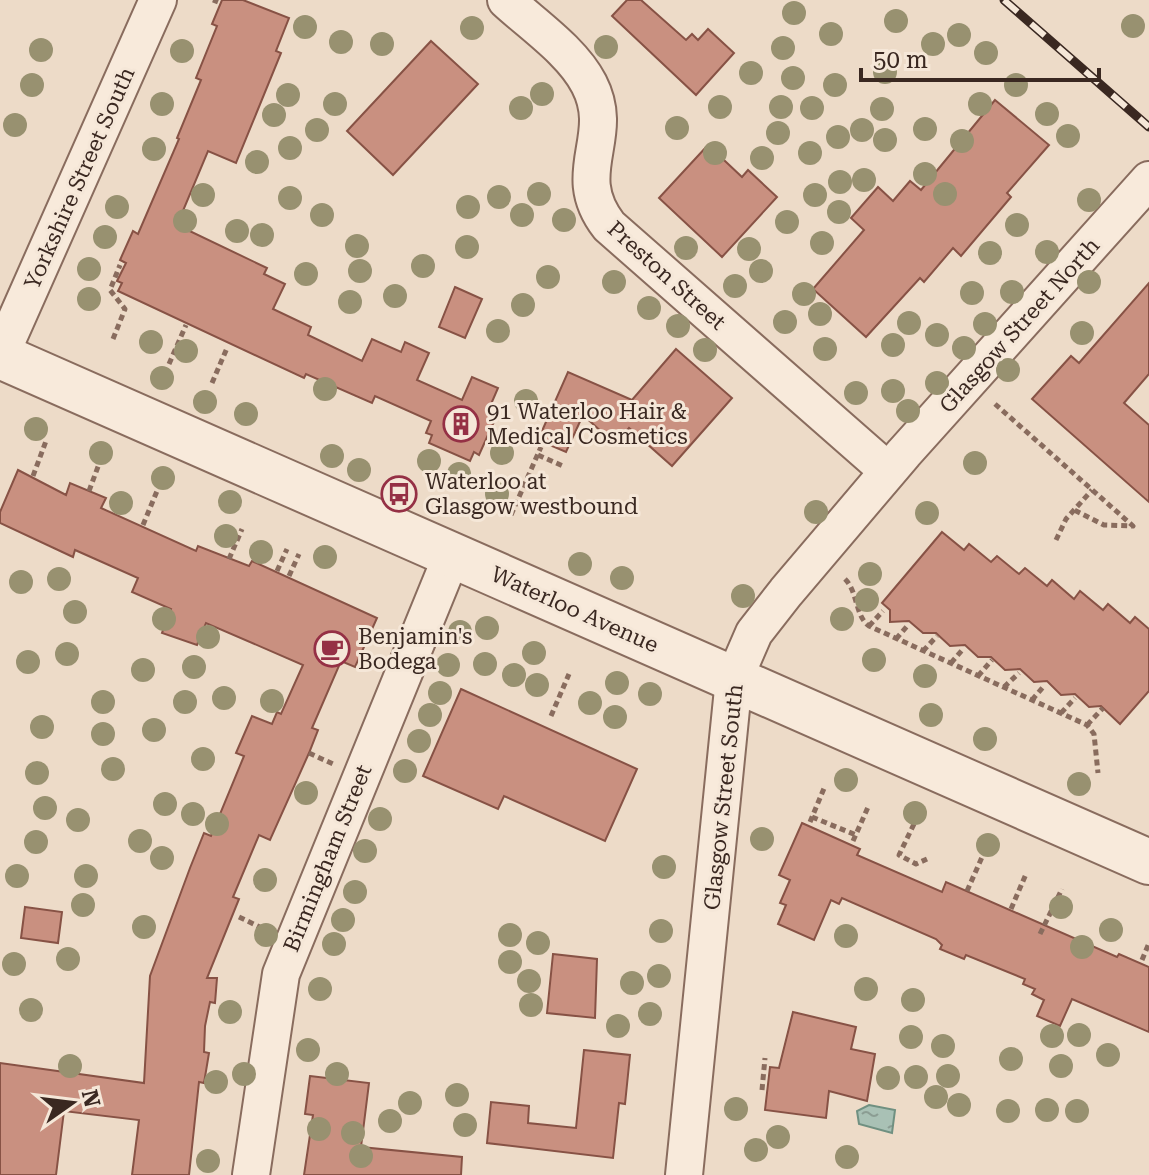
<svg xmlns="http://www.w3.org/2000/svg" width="1149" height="1175" viewBox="0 0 1149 1175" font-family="'Roboto Serif',serif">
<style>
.water{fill:url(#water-ripples);stroke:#709081;stroke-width:2}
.building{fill:#c99080;stroke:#875245;stroke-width:2}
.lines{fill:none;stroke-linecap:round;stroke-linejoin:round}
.minor-casing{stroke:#896c5e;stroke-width:40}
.tertiary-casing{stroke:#896c5e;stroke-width:48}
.path{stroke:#896c5e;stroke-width:5;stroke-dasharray:6 4;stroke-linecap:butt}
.minor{stroke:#f8eadb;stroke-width:36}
.tertiary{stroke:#f8eadb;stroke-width:44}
.rail-casing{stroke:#3a2821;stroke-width:9}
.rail{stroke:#f5e7d8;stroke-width:6;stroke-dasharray:18;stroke-linecap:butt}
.tree{fill:#989170}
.labels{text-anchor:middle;stroke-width:6;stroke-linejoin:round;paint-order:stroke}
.street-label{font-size:22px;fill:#3a2821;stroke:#f5e7d8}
.poi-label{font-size:22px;fill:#3a2821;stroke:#f5e7d8;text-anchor:start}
</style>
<defs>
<pattern id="water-ripples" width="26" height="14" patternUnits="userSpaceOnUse" patternTransform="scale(2)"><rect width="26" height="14" fill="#a9c1b5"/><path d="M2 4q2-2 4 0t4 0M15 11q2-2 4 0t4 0" fill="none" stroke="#8b9d93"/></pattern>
</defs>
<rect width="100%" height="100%" fill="#eddbc8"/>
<polygon class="water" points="869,1105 895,1110 892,1133 859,1124 857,1111"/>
<g class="building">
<polygon points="222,0 243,0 289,18 276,51 281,53 236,163 208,151 177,225 267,268 264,274 285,284 273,309 311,327 308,335 362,361 372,339 401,352 405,342 429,353 417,380 462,400 472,377 498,388 488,411 497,415 479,455 474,452 470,461 429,443 432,435 426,433 431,421 375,396 372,403 306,374 304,378 118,291 122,283 117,281 126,263 120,260 133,231 138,234 179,139 177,138 201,80 196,78 217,26 212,24"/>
<polygon points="627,0 641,0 686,40 692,34 698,40 708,29 734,53 696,95 612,16"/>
<polygon points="431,41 478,84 393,175 347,131"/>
<polygon points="995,100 1049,145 1007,193 1011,197 961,256 953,248 924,282 920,278 866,337 813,289 864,230 851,218 878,187 893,201 910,181 921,190"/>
<polygon points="708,145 742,177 748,170 777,197 722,257 659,198"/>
<polygon points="1149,283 1149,374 1124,403 1149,425 1149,502 1032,399 1071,356 1079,363"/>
<polygon points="455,287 482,299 465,338 439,327"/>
<polygon points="676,349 732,398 672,466 629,428 615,444 583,415 566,452 538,440 568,372 632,400"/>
<polygon points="18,470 66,495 70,483 106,498 101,508 196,551 198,546 249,566 252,561 377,618 355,667 341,661 312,728 318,730 309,753 270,840 259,835 233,897 239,899 207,978 217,978 215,1003 210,1002 205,1026 204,1052 209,1053 204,1083 199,1082 189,1175 132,1175 139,1120 64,1111 56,1175 0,1175 0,1063 144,1083 150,976 190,868 204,833 211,836 244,756 236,753 252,716 272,724 277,712 281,714 303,665 206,623 197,645 162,633 171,609 132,592 138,578 75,550 73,557 0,523 0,512"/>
<polygon points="942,532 964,550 969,544 991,562 997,556 1019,574 1025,568 1047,586 1052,580 1074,599 1080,591 1103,610 1108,604 1130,623 1135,617 1149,629 1149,691 1120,724 1101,706 1089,707 1075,694 1061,695 1047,681 1034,682 1020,669 1005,670 991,657 978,657 965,645 950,646 936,633 923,633 909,621 890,622 890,610 882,603"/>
<polygon points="461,689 637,769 605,841 504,796 498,809 423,776"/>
<polygon points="802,823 860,849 857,855 942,892 946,882 1117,957 1119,954 1149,967 1149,1032 1072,999 1060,1026 1037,1016 1044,1000 1032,994 1035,989 1023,984 1025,979 966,955 964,959 940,949 942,945 936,939 842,898 839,904 831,900 814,940 778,924 786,905 780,903 790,880 779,875"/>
<polygon points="25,907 62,912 58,943 21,938"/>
<polygon points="553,954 597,959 595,1018 547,1013"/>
<polygon points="793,1012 856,1027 851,1049 875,1054 867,1101 829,1091 826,1118 765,1110 770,1067 779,1068"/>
<polygon points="584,1050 630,1055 625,1104 619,1103 613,1158 487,1143 491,1102 529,1106 528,1123 576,1128"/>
<polygon points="310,1076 369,1083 361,1147 462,1157 461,1175 304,1175 313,1115 305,1114"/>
</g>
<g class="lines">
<defs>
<g id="minor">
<path d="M506,0C533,25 572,51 589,84C617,138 567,172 609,226L888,471"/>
<polyline points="0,356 158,0"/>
<polyline points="251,1175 281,974 452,555"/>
<polyline points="684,1175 734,679 754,633 786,592 904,453 1149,180"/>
</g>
<polyline id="tertiary" points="0,356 1149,862"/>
</defs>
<use href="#minor" class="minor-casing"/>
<use href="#tertiary" class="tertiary-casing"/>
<g class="path">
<polyline points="213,0 218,2"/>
<polyline points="113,339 125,309 110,290 120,265"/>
<polyline points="169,364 186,325"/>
<polyline points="212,383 227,348"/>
<polyline points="995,404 1133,526 1104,525 1074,510"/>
<polyline points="538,455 563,466"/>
<polyline points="33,476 46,441"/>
<polyline points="89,491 99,464"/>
<polyline points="511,515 541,447"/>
<polyline points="143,525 157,491"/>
<polyline points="1056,540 1066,519 1092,490"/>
<polyline points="229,559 242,529"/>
<polyline points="277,571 287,549"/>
<polyline points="289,576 299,554"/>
<path d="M845,579C858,592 855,616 869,626L1087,725L1094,734L1098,773"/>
<polyline points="869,626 883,611"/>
<polyline points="896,639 909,624"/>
<polyline points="923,651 937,636"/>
<polyline points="951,663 964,648"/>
<polyline points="978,676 992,660"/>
<polyline points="1004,687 1019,673"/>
<polyline points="1032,700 1044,686"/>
<polyline points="1061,713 1075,698"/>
<polyline points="551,716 569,674"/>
<polyline points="1087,725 1103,708"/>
<polyline points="309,753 333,764"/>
<polyline points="812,817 856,835"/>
<polyline points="810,822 825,786"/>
<polyline points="914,824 899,855 916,864 927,859"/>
<polyline points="853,841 869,805"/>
<polyline points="967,891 983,855"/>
<polyline points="1011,909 1026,874"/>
<polyline points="239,917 264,929"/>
<polyline points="1040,934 1062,889"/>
<polyline points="1142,960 1149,943"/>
<polyline points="762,1090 765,1058"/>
</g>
<use href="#minor" class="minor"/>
<use href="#tertiary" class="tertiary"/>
<defs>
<polyline id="rail" points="1004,0 1149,127"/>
</defs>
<use href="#rail" class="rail-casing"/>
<use href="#rail" class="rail"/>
</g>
<g class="tree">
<circle cx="794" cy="13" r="12"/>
<circle cx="896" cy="21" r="12"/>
<circle cx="1133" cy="26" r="12"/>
<circle cx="305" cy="27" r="12"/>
<circle cx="472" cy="28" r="12"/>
<circle cx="831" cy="34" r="12"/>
<circle cx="959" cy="35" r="12"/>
<circle cx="341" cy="42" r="12"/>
<circle cx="382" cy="44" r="12"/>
<circle cx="933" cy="44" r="12"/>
<circle cx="606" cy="47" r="12"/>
<circle cx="783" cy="48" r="12"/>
<circle cx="41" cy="50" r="12"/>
<circle cx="182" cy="51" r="12"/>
<circle cx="986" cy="53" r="12"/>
<circle cx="885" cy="72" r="12"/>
<circle cx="751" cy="73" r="12"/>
<circle cx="793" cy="78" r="12"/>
<circle cx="32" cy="85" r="12"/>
<circle cx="835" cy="85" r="12"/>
<circle cx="1016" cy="85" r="12"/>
<circle cx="542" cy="94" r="12"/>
<circle cx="288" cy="95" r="12"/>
<circle cx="162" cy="104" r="12"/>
<circle cx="335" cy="104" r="12"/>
<circle cx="980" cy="104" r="12"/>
<circle cx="720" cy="107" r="12"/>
<circle cx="781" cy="107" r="12"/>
<circle cx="521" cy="108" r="12"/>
<circle cx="812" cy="108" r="12"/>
<circle cx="882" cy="109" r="12"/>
<circle cx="1047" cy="114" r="12"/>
<circle cx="274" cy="115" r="12"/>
<circle cx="15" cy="125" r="12"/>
<circle cx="677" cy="128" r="12"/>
<circle cx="925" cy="129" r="12"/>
<circle cx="317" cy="130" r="12"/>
<circle cx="862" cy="130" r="12"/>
<circle cx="778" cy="133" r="12"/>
<circle cx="1068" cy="136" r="12"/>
<circle cx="838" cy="137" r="12"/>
<circle cx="885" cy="140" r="12"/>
<circle cx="962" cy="141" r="12"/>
<circle cx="290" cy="148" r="12"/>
<circle cx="154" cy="149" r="12"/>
<circle cx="715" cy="153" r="12"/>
<circle cx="810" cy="153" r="12"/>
<circle cx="762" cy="158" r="12"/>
<circle cx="257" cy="162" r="12"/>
<circle cx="925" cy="174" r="12"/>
<circle cx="864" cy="180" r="12"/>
<circle cx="840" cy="182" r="12"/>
<circle cx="539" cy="194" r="12"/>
<circle cx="945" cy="194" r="12"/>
<circle cx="203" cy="195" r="12"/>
<circle cx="815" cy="195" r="12"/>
<circle cx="499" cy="197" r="12"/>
<circle cx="290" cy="198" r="12"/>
<circle cx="1089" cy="200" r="12"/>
<circle cx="117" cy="207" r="12"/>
<circle cx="468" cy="207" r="12"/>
<circle cx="839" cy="212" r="12"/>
<circle cx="322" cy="215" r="12"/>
<circle cx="522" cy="215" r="12"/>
<circle cx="564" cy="220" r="12"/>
<circle cx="185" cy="221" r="12"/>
<circle cx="787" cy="222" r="12"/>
<circle cx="1017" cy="225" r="12"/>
<circle cx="237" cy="231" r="12"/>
<circle cx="262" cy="235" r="12"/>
<circle cx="105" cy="237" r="12"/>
<circle cx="822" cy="243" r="12"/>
<circle cx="357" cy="246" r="12"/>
<circle cx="467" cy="247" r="12"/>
<circle cx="686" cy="248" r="12"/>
<circle cx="749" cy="249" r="12"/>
<circle cx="1047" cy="252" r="12"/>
<circle cx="990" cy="253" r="12"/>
<circle cx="423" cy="266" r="12"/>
<circle cx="89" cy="269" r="12"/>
<circle cx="360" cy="271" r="12"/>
<circle cx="761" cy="271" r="12"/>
<circle cx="306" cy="274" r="12"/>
<circle cx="548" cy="277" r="12"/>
<circle cx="614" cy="282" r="12"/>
<circle cx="1089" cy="282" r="12"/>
<circle cx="735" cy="286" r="12"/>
<circle cx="1012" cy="292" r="12"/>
<circle cx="972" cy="293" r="12"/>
<circle cx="804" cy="294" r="12"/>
<circle cx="395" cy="296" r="12"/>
<circle cx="89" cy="299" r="12"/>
<circle cx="350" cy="302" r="12"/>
<circle cx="523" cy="305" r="12"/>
<circle cx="649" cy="308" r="12"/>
<circle cx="820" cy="314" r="12"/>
<circle cx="785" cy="322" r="12"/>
<circle cx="909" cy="323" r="12"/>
<circle cx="985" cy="324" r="12"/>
<circle cx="678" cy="326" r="12"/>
<circle cx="498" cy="331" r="12"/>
<circle cx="1082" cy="333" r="12"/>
<circle cx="937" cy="335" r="12"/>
<circle cx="151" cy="342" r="12"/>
<circle cx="893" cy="345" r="12"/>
<circle cx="964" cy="348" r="12"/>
<circle cx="825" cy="349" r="12"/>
<circle cx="705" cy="350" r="12"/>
<circle cx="186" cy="351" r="12"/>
<circle cx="1008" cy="370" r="12"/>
<circle cx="162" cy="378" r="12"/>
<circle cx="937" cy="383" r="12"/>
<circle cx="325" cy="389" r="12"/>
<circle cx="893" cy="391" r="12"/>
<circle cx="856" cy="393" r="12"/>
<circle cx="526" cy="401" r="12"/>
<circle cx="205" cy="402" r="12"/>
<circle cx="908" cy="411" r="12"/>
<circle cx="246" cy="414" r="12"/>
<circle cx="36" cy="429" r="12"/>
<circle cx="101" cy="453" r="12"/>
<circle cx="502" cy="453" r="12"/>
<circle cx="332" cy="456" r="12"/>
<circle cx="429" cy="461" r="12"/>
<circle cx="975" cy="463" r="12"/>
<circle cx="359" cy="470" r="12"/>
<circle cx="459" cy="474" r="12"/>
<circle cx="163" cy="478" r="12"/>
<circle cx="497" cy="494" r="12"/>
<circle cx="230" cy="502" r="12"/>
<circle cx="121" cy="503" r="12"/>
<circle cx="816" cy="512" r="12"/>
<circle cx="927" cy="513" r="12"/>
<circle cx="226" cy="536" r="12"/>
<circle cx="261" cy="552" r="12"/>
<circle cx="325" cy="557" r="12"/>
<circle cx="580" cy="564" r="12"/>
<circle cx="870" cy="574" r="12"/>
<circle cx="622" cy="578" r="12"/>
<circle cx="59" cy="579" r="12"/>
<circle cx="21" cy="582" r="12"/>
<circle cx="743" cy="596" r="12"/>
<circle cx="867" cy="600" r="12"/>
<circle cx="75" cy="612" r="12"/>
<circle cx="164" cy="619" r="12"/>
<circle cx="842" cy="619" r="12"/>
<circle cx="487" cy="628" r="12"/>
<circle cx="460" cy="632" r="12"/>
<circle cx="208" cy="637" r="12"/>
<circle cx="534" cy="653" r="12"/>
<circle cx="67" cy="654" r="12"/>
<circle cx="874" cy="660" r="12"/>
<circle cx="28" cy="662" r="12"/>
<circle cx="485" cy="664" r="12"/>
<circle cx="448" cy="665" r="12"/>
<circle cx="194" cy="667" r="12"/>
<circle cx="143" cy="670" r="12"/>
<circle cx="514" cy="675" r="12"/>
<circle cx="925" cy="676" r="12"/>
<circle cx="617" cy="683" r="12"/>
<circle cx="537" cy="685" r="12"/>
<circle cx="440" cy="693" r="12"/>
<circle cx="650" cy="694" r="12"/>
<circle cx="224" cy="698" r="12"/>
<circle cx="272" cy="701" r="12"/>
<circle cx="103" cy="702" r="12"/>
<circle cx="185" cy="702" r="12"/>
<circle cx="590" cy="703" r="12"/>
<circle cx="430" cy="715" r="12"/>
<circle cx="931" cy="715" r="12"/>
<circle cx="615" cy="717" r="12"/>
<circle cx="42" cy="727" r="12"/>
<circle cx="154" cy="730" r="12"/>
<circle cx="103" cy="734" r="12"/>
<circle cx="985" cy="739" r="12"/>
<circle cx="419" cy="741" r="12"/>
<circle cx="203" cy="759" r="12"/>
<circle cx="113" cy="769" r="12"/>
<circle cx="405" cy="771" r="12"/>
<circle cx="37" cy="773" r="12"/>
<circle cx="846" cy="780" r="12"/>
<circle cx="1079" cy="784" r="12"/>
<circle cx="306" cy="793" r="12"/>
<circle cx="165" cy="804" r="12"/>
<circle cx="45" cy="808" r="12"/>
<circle cx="915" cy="813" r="12"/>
<circle cx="193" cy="814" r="12"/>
<circle cx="380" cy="819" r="12"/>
<circle cx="78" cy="820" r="12"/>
<circle cx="217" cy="824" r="12"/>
<circle cx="762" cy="839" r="12"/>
<circle cx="140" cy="841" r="12"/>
<circle cx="36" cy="842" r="12"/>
<circle cx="988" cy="845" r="12"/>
<circle cx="365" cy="851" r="12"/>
<circle cx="162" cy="858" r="12"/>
<circle cx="664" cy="867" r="12"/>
<circle cx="17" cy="876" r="12"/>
<circle cx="86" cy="876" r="12"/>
<circle cx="265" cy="880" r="12"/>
<circle cx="355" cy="892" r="12"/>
<circle cx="83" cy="905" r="12"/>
<circle cx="1061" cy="907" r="12"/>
<circle cx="343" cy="920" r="12"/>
<circle cx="144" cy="927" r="12"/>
<circle cx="1111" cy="930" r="12"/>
<circle cx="661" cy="931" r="12"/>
<circle cx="266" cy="935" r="12"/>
<circle cx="510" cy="935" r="12"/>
<circle cx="846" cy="936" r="12"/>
<circle cx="538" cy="943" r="12"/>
<circle cx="334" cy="944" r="12"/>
<circle cx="1082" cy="947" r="12"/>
<circle cx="68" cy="959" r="12"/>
<circle cx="510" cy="962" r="12"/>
<circle cx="14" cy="964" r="12"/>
<circle cx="659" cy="976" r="12"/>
<circle cx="529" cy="981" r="12"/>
<circle cx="632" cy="983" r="12"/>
<circle cx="320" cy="989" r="12"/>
<circle cx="866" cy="989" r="12"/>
<circle cx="913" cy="1000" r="12"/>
<circle cx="531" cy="1005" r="12"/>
<circle cx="31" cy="1010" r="12"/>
<circle cx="230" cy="1012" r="12"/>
<circle cx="650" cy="1014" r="12"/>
<circle cx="618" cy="1026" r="12"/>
<circle cx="1079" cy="1035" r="12"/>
<circle cx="1052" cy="1036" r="12"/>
<circle cx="911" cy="1037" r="12"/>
<circle cx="943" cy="1046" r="12"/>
<circle cx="308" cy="1050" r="12"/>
<circle cx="1108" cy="1055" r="12"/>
<circle cx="1011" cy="1059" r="12"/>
<circle cx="70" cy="1066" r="12"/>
<circle cx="1061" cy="1066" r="12"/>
<circle cx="244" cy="1074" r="12"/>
<circle cx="337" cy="1074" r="12"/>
<circle cx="948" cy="1076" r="12"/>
<circle cx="916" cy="1077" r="12"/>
<circle cx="888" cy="1078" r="12"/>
<circle cx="216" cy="1082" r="12"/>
<circle cx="457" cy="1095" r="12"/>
<circle cx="936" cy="1097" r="12"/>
<circle cx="410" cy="1103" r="12"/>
<circle cx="959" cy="1105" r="12"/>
<circle cx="736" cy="1109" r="12"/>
<circle cx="1047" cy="1110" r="12"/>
<circle cx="1008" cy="1111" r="12"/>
<circle cx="1077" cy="1111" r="12"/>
<circle cx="390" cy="1121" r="12"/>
<circle cx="465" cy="1125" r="12"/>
<circle cx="319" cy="1129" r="12"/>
<circle cx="353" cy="1133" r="12"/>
<circle cx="778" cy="1137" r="12"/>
<circle cx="756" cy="1150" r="12"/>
<circle cx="361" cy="1156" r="12"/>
<circle cx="847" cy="1157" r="12"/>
<circle cx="208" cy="1161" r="12"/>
</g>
<defs>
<symbol id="building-ring" viewBox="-11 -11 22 22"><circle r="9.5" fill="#f5e7d8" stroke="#953045" stroke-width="1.5"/><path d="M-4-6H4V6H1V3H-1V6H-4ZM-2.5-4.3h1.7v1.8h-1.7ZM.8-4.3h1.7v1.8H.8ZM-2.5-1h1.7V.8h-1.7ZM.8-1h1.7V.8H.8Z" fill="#953045"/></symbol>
<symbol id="bus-ring" viewBox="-11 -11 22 22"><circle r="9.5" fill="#f5e7d8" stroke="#953045" stroke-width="1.5"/><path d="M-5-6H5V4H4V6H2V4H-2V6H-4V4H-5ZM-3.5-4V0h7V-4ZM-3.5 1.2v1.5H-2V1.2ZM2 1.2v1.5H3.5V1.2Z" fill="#953045"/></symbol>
<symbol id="cafe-ring" viewBox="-11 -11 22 22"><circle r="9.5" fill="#f5e7d8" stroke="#953045" stroke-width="1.5"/><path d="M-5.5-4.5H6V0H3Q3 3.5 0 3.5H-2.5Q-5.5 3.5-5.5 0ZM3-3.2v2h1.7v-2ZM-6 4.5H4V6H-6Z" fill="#953045"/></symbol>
</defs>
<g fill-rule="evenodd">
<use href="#building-ring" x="441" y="404" width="40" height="40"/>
<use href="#bus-ring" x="379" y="474" width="40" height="40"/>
<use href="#cafe-ring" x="312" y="629" width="40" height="40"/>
</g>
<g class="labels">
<g class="street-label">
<text transform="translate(79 178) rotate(-66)" y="8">Yorkshire Street South</text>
<text transform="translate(667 275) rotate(42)" y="8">Preston Street</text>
<text transform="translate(1019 325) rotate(-48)" y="8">Glasgow Street North</text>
<text transform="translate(575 609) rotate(24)" y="8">Waterloo Avenue</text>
<text transform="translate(723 797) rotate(-84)" y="8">Glasgow Street South</text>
<text transform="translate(327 858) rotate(-68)" y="8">Birmingham Street</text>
</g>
<g class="poi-label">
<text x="487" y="419">91 Waterloo Hair &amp;<tspan x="487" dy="25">Medical Cosmetics</tspan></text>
<text x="425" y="489">Waterloo at<tspan x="425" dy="25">Glasgow westbound</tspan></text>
<text x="358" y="644">Benjamin's<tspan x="358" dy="25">Bodega</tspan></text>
</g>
</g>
<g transform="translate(72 1103) rotate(76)" stroke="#f5e7d8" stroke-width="6" paint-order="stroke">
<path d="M0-6L14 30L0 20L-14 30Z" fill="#3a2821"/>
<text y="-12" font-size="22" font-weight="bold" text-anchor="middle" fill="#3a2821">N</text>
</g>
<path d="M861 68v12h238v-12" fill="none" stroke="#3a2821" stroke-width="4"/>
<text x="873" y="68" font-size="24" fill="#3a2821" stroke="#f5e7d8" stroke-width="6" paint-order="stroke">50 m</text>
</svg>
